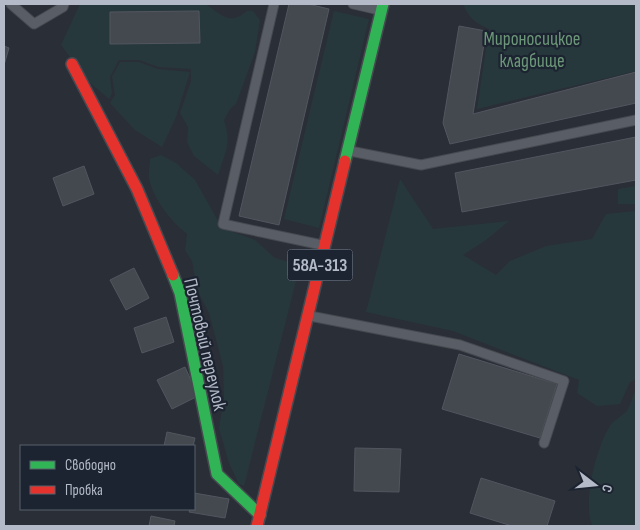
<svg xmlns="http://www.w3.org/2000/svg" width="640" height="530" viewBox="0 0 640 530" font-family="'Sofia Sans Condensed',sans-serif">
<style>
.green{fill:#27383c}
.building{fill:#44484f;stroke:#52565f}
.lines{fill:none;stroke-linecap:round;stroke-linejoin:round}
.lane-casing{stroke:#46494f;stroke-width:11}
.fast-casing{stroke:#46494f;stroke-width:14}
.jam-casing{stroke:#46494f;stroke-width:14}
.lane{stroke:#595d65;stroke-width:9}
.fast{stroke:#30b455;stroke-width:11}
.jam{stroke:#e5322d;stroke-width:11}
.labels{text-anchor:middle;stroke-width:4.5;stroke-linejoin:round;paint-order:stroke}
.shield{fill:#1d2431;stroke:#878d9b;stroke-width:1}
.shield-label{font-size:18px;font-weight:bold;fill:#b4bac8}
.park-label{font-size:19px;fill:#6c9778;stroke:#1d2431}
.street-label{font-size:19px;fill:#b4bac8;stroke:#1d2431}
</style>
<rect width="100%" height="100%" fill="#2a2e37"/>
<g class="green">
<path d="M80,4H205C221,13 228,27 247,11H253L260,20L255,52L236,104L230,109L224,120C232,145 225,152 218,175L194,156L187,142L188,127L180,113L191,81V69L158,67L139,60H119L110,77L112,93L109,99L89,82L61,45Z"/>
<path d="M463,4H636V71L477,109L489,29C475,23 469,18 463,4Z"/>
<polygon points="334,11 369,19 319,228 284,219"/>
<polygon points="120,62 139,62 158,69 190,72 176,117 162,147 135,130 110,103 115,95 112,77"/>
<path d="M161,155L176,163L195,180L222,228L255,240L275,258L300,265L244,486L239,484L229,463L219,428L224,398L223,366L209,313L197,289L192,261L185,250L187,234C171,221 154,200 149,179C148,173 150,165 150,159Z"/>
<polygon points="400,179 433,229 509,221 486,240 463,255 496,275 510,261 546,246 592,239 606,214 636,211 636,379 630,382 620,404 597,406 577,393 579,380 453,331 366,312"/>
<polygon points="636,186 636,204 618,204 618,189"/>
<path d="M636,390V526H593C581,506 597,445 610,426C614,420 622,416 627,411C631,405 632,396 636,390Z"/>
</g>
<g class="building">
<polygon points="289,4 308,4 329,9 279,225 239,216"/>
<polygon points="199,11 200,43 110,44 110,12"/>
<polygon points="459,26 486,31 473,114 636,72 636,103 450,144 443,123"/>
<polygon points="4,46 9,48 4,65"/>
<polygon points="636,137 636,180 462,212 455,173"/>
<polygon points="84,166 94,194 63,206 53,178"/>
<polygon points="134,268 149,298 126,310 110,280"/>
<polygon points="166,317 174,342 142,353 134,328"/>
<polygon points="459,354 557,384 540,438 442,409"/>
<polygon points="185,367 198,396 172,409 157,380"/>
<polygon points="167,432 195,438 193,446 164,446"/>
<polygon points="355,448 401,449 399,492 354,491"/>
<polygon points="481,478 555,501 547,526 512,526 470,513"/>
<polygon points="194,493 229,499 225,518 189,512 190,509 194,509"/>
<polygon points="151,516 175,521 174,526 149,526"/>
</g>
<g class="lines">
<defs>
<g id="lane">
<polyline points="11,4 34,24 63,7 64,4"/>
<polyline points="274,4 223,224 322,245"/>
<polyline points="353,4 379,10"/>
<polyline points="350,151 421,165 636,120"/>
<polyline points="310,316 460,345 564,381 544,443"/>
</g>
<g id="fast">
<polyline points="345,161 383,4"/>
<polyline points="173,275 180,293 217,474 260,515"/>
</g>
<g id="jam">
<polyline points="72,64 137,189 173,275"/>
<polyline points="257,526 345,161"/>
</g>
</defs>
<use href="#lane" class="lane-casing"/>
<use href="#fast" class="fast-casing"/>
<use href="#jam" class="jam-casing"/>
<use href="#lane" class="lane"/>
<use href="#fast" class="fast"/>
<use href="#jam" class="jam"/>
</g>
<g class="labels">
<rect class="shield" x="287.5" y="249.5" width="65" height="31" rx="4"/>
<g class="shield-label">
<text x="320" y="271">58А-313</text>
</g>
<g class="park-label">
<text x="532" y="45">Мироносицкое<tspan x="532" dy="22">кладбище</tspan></text>
</g>
<g class="street-label">
<text transform="translate(206 344) rotate(77)" y="7">Почтовый переулок</text>
</g>
</g>
<rect width="640" height="530" fill="none" stroke="#b4bac8" stroke-width="10"/>
<rect x="20" y="445" width="175" height="65" fill="#1d2431" stroke="#59606d"/>
<rect x="30" y="461" width="25" height="8" fill="#30b455" stroke="#59606d"/>
<text x="65" y="470" font-size="15" fill="#b4bac8">Свободно</text>
<rect x="30" y="486" width="25" height="8" fill="#e5322d" stroke="#59606d"/>
<text x="65" y="495" font-size="15" fill="#b4bac8">Пробка</text>
<g transform="translate(595 485) rotate(106)" stroke="#1d2431" stroke-width="4" paint-order="stroke">
<path d="M0-4L9 19L0 12L-9 19Z" fill="#b4bac8"/>
<text y="-8" font-size="14" font-weight="bold" text-anchor="middle" fill="#b4bac8">С</text>
</g>
</svg>
